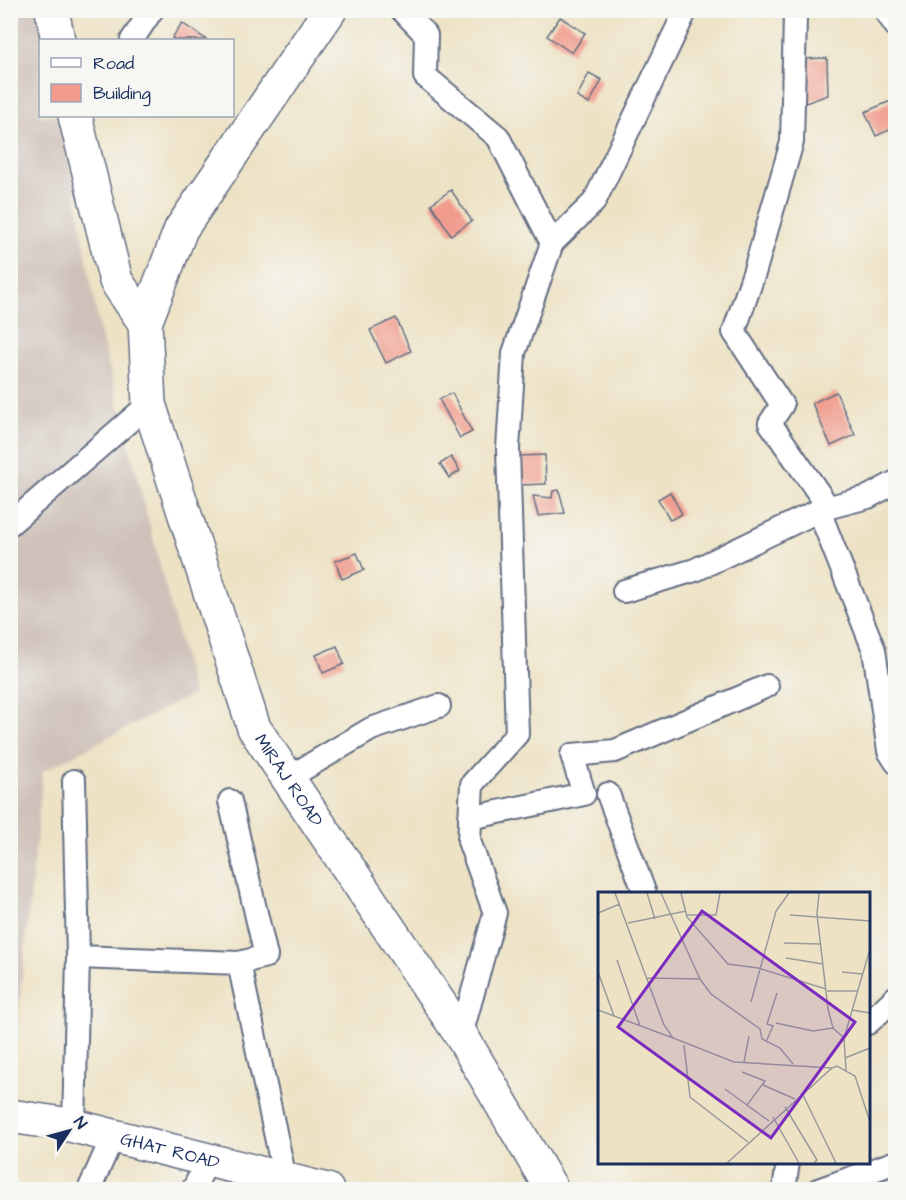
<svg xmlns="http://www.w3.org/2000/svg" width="906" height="1200" viewBox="0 0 906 1200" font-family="'Architects Daughter',sans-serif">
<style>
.industrial{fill:#cec1b9}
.building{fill:#f09b8c}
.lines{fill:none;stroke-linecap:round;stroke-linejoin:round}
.street-casing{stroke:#646e82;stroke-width:26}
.primary-casing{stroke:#646e82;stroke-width:36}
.street{stroke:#fff;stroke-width:22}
.primary{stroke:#fff;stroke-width:33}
.labels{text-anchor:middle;stroke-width:5;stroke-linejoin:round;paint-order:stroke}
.street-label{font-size:18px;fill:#1b2f5e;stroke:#f6f6f2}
.inset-road{fill:none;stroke:#999a9b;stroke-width:1.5}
.view{fill:#7b2cbf;fill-opacity:0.15;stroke:#7b2cbf;stroke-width:3}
.inset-edge{fill:none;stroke:#1b2f5e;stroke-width:3}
</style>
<rect width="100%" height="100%" fill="#f6f6f2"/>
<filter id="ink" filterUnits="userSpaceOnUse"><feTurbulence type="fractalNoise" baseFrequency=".0167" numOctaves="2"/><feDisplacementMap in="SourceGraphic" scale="12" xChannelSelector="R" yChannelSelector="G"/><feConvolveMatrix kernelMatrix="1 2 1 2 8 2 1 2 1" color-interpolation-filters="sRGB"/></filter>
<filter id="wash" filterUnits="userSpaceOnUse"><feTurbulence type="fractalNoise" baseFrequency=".008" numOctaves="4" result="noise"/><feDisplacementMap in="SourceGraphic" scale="24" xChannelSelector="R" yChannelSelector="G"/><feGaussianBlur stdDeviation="1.35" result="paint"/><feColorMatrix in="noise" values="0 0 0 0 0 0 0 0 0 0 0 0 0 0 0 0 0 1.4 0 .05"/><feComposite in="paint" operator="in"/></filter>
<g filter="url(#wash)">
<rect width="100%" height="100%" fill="#ede2c4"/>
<polygon class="industrial" points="44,10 49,40 40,40 40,116 62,116 99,328 193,694 43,771 11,1089 10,11"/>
<g id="blocks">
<g class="building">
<polygon points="560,17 585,33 572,53 547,36"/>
<polygon points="182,23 207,40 176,40 172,38"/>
<polygon points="827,58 828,95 803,104 801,59"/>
<polygon points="589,73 602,80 589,104 577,97"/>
<polygon points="893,100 896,104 896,127 876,136 865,112"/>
<polygon points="451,190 472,221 451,235 431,204"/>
<polygon points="396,318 411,351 386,363 370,330"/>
<polygon points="836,392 855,435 831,446 812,403"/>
<polygon points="452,393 472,432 460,438 439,399"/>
<polygon points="545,455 546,484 521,485 519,456"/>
<polygon points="451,457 460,471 449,478 440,464"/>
<polygon points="559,490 565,513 538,516 533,496 552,498 553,491"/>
<polygon points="670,492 682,514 670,520 658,499"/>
<polygon points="357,553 364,570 342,579 335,561"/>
<polygon points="337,646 344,664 323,673 316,655"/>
</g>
</g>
</g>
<g filter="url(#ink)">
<use href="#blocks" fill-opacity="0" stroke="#646e82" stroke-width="1.5"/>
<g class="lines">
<defs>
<g id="street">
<polyline points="402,10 426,35 425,76 498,137 552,243 514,353 508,449 517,734 472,784 469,841 495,913 461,1035"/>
<polyline points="797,10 795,17 792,142 755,270 734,332 782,405 770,423 822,498 823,521 874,650 889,751 896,762"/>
<polyline points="885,10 896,26"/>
<polyline points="132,40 152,10"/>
<polyline points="552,243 594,202 686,10"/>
<polyline points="10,524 149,404"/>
<polyline points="624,591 695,570 822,509 868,497 896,482"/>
<polyline points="288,778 371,729 439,706"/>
<polyline points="74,781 78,957"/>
<polyline points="608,794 645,894"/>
<polyline points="470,818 584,794 572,755 615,751 767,686"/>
<polyline points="239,963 285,1179"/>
<polyline points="868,1023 896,997"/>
<polyline points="74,1126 78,957 239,963 266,956 230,801"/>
<polyline points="89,1190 113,1136"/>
<polyline points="193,1190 208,1160"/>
<polyline points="784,1190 788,1162"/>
<polyline points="818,1190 896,1162"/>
</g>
<g id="primary">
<polyline points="52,10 58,40"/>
<path id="s1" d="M330,10L181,229L145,323L149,404L254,728L461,1035L552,1190"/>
<polyline points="75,116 116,281 145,323"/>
<path id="s2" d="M10,1116L70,1125L327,1190"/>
</g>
</defs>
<use href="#street" class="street-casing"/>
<use href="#primary" class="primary-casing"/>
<use href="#street" class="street"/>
<use href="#primary" class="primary"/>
</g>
</g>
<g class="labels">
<g class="street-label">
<text dy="6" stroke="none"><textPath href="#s1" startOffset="850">MIRAJ ROAD</textPath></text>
<text dy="6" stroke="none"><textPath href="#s2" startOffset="164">GHAT ROAD</textPath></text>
</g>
</g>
<g transform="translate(598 892)">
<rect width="272" height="272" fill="#ede2c4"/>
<path class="inset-road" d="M17,1L66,133L75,146L136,170L234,176M49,1L57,27M63,1L102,87M83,1L89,25L130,72L160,76L228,97M221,1L219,22L230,117L235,136L246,146M0,21L22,12M89,23H118L122,1M192,23L272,29M30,31L88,19M186,51L223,52M188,66L225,72M19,68L42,134M0,80L16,124M244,80L264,82M49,86L102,87L113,102L162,137L164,147L182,156L195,172M229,99H259M153,110L178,19L191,1M0,118L75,146M254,118L272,121M178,131L215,139L235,136M168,150L175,134L169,132L179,101M86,153L92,205L150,250M247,166L272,156M146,170L151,144M248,178L246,146L272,57M144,180L167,189L149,213L171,229M165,193L197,207M127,197L149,213M204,201L238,271M187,215L219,268L216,271M175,225L201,271M129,271L234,176L239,174L257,184L272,230"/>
<path class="view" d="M104,19L257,130L173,246L20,135Z"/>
<rect width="272" height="272" class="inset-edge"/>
</g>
<rect width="906" height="1200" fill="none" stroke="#f6f6f2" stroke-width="36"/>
<rect x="39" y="39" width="195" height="78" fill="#f6f6f2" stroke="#9ea6b7" stroke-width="1.5"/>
<rect x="51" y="58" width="30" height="9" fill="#ffffff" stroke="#9ea6b7" stroke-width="1.5"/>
<text x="93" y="69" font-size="18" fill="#1b2f5e">Road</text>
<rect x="51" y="84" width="30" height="18" fill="#f09b8c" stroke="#9ea6b7" stroke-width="1.5"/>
<text x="93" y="99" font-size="18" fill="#1b2f5e">Building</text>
<g transform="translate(69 1131) rotate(54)" stroke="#f6f6f2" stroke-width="4.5" paint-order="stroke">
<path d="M0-4.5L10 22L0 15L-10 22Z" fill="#1b2f5e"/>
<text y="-9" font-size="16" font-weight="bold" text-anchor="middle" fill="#1b2f5e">N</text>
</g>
</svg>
